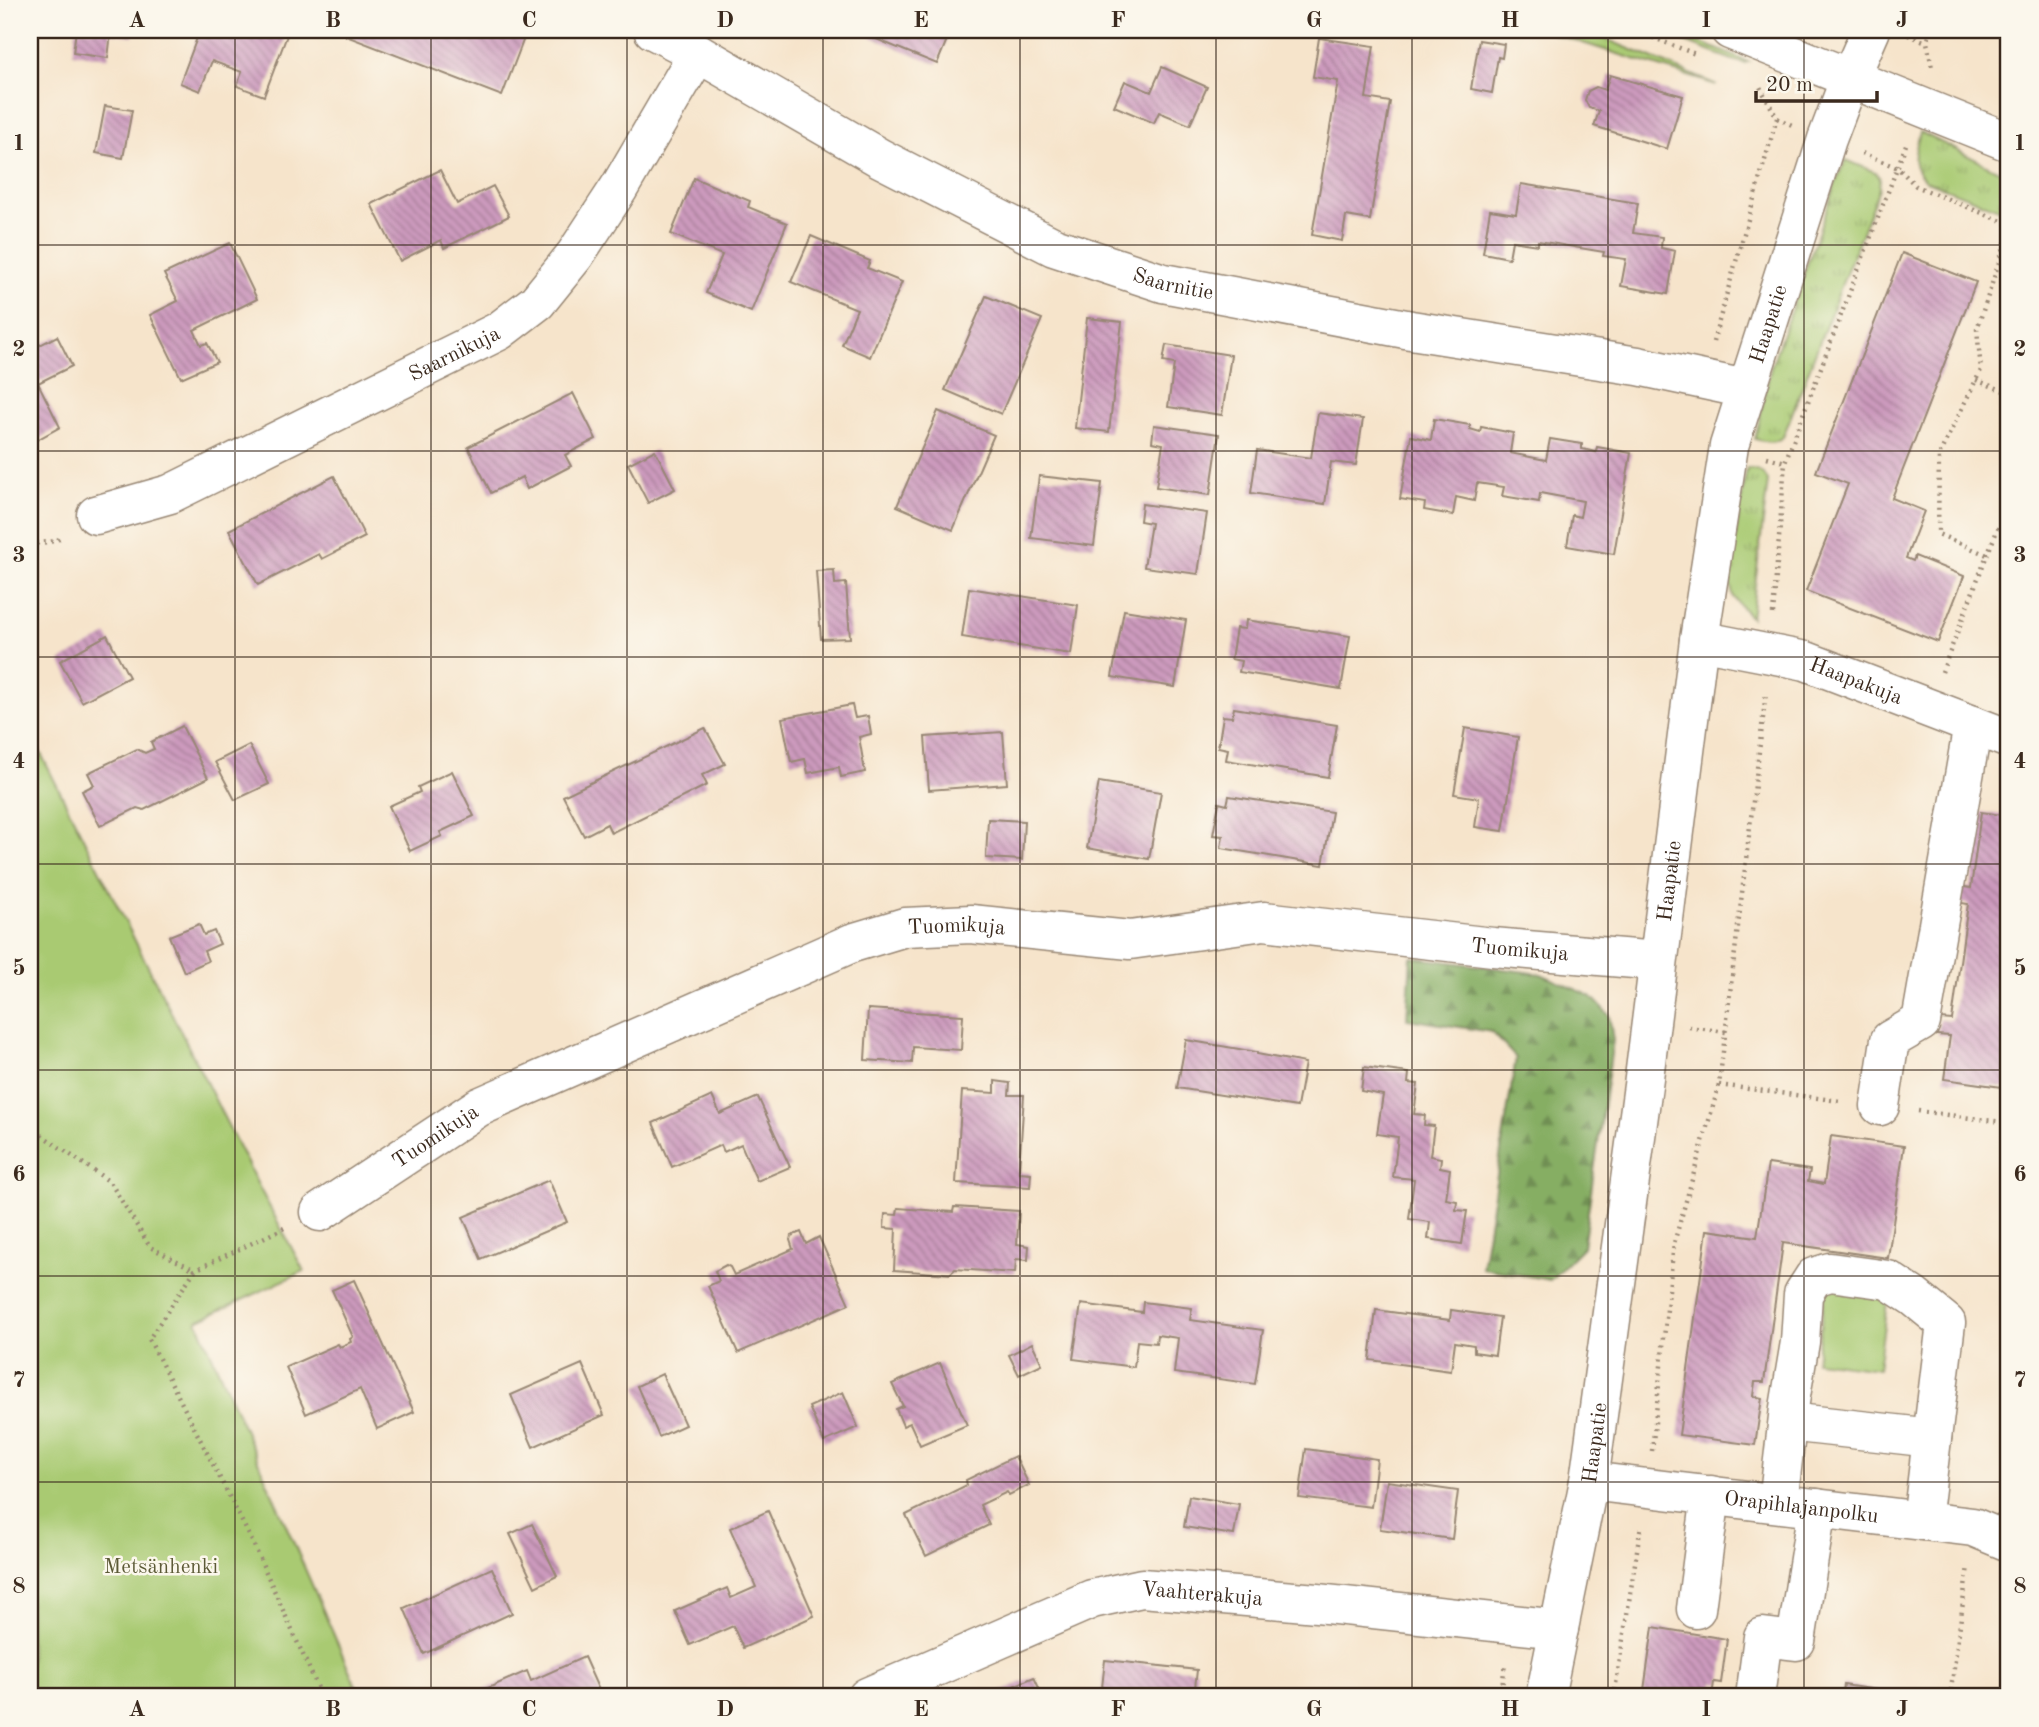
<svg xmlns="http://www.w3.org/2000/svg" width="2039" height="1727" viewBox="0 0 2039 1727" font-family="'Old Standard TT',serif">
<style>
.grass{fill:url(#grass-tufts);stroke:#727a48;stroke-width:2}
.forest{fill:url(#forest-firs);stroke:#606c41;stroke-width:2}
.park{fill:#a9ca72;stroke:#727a48;stroke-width:2}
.building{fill:url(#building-back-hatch)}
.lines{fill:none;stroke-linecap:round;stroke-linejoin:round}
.minor-casing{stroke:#988774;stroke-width:41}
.path{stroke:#988774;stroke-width:4.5;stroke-dasharray:2 5;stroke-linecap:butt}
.minor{stroke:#fff;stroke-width:38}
.grid{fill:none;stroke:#3b2a1e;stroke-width:2;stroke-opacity:0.55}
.labels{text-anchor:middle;stroke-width:5;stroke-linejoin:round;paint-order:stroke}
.street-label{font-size:21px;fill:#3b2a1e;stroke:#fbf7ec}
.park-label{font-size:21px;fill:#5c5a37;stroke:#fbf7ec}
.neatline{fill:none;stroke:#3b2a1e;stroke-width:2.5}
.grid-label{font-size:23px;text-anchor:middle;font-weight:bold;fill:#3b2a1e}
</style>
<defs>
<pattern id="grass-tufts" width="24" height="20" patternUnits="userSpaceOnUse" patternTransform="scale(1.75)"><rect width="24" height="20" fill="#a9ca72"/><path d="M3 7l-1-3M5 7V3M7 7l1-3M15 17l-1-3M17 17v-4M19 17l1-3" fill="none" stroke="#8ba45d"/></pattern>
<pattern id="forest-firs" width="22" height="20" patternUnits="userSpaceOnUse" patternTransform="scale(1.75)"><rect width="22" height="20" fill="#86ae64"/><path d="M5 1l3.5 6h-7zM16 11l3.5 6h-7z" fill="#6f8e52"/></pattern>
<pattern id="building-back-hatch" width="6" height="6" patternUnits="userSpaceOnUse" patternTransform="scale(1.75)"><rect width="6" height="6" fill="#cc9abd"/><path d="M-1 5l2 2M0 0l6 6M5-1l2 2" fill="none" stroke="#a77e99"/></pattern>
</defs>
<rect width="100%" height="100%" fill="#fbf7ec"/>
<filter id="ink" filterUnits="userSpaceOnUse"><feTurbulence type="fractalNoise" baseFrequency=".0143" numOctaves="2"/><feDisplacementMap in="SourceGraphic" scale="14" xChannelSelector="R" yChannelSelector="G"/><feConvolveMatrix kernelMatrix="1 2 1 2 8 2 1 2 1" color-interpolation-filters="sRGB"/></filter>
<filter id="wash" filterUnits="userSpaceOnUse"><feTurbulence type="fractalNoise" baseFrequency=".00686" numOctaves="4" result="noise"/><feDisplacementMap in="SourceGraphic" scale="28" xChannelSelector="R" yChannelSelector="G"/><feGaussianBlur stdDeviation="1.57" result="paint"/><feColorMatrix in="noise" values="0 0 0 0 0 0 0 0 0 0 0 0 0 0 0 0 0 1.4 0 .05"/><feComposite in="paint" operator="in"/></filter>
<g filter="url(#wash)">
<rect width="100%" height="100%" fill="#f6e4cb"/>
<g class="grass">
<polygon points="1654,30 1671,30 1748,62 1744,63 1735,61"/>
<path d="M1920,132L2009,176V213L1926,181C1908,164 1915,154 1920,132Z"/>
<path d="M1846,160L1875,172L1880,178L1879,188L1783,437C1773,444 1766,442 1755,439L1771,367L1839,174Z"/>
<path d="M1747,468C1758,470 1763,471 1768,481L1751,618L1733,597L1729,575Z"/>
</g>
<polygon class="forest" points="1411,957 1541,974 1591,996 1609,1015 1613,1040 1583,1247 1550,1280 1482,1268 1516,1058 1492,1032 1407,1019"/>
<g class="park">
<polygon points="1541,30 1584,30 1717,85"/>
<polygon points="30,732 260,1189 304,1271 197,1321 361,1697 30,1697"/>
<polygon points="1827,1280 1888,1295 1878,1369 1816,1361"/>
</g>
<g id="blocks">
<g class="building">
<polygon points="76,30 134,30 133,36 111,33 108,58 73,53"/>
<polygon points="200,30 289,30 264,96 237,86 242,72 212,61 200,91 180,83"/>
<polygon points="348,30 501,30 524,38 502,96 346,36"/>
<polygon points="854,30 951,30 937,64"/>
<polygon points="1319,38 1374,46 1366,98 1390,102 1370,220 1346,216 1342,241 1312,235 1338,81 1313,77"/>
<polygon points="1479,40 1504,44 1502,58 1498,57 1492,93 1471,89"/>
<polygon points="1162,67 1207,87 1190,125 1159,112 1154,123 1114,106 1125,81 1151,92"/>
<polygon points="1610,75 1683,96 1667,149 1594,126 1599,111 1589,108 1585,100 1588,91 1596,87 1605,90"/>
<polygon points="105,106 132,110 123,158 96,153"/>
<polygon points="440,170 457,204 493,186 509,216 444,248 441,240 400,261 371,204"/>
<polygon points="694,178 750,201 748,207 787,223 751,312 706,293 722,255 671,234"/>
<polygon points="1521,184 1638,203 1633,233 1662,237 1661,248 1675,251 1668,294 1621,286 1626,259 1603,256 1604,252 1538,241 1538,245 1512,241 1509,258 1483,253 1490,210 1516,214"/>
<polygon points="811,236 870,261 867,268 902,282 870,357 842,345 857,309 791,282"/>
<polygon points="230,243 257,299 194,330 201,345 207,343 217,362 181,378 150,315 178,301 164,274"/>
<polygon points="1902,253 1976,282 1892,498 1924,511 1906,558 1913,561 1915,556 1964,576 1938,642 1806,591 1848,484 1816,472"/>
<polygon points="986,296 1042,319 1001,414 945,390"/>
<polygon points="1087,318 1122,322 1109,432 1075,428"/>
<polygon points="2009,331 2009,356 2001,353"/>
<polygon points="57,336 72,366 38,383 60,427 33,442 30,434 30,350"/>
<polygon points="1166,345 1231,355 1222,415 1168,407 1174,364 1163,362"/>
<polygon points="573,393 596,439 565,455 571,466 527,489 522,477 491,493 468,447"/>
<polygon points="938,411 994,435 953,530 897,506"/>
<polygon points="1318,413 1363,419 1356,465 1331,462 1325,504 1251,493 1257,450 1311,458"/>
<polygon points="1434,419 1470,425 1470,429 1480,432 1481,427 1513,433 1510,453 1546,460 1550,439 1582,444 1582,449 1596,452 1597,447 1631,453 1614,554 1567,546 1572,515 1580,517 1583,501 1540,493 1539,502 1521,499 1502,496 1504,487 1477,483 1474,501 1456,497 1453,515 1424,510 1425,503 1400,499 1411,436 1431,440"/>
<polygon points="1154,425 1219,434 1210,495 1156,487 1163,444 1152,442"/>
<polygon points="655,450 675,489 648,503 628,464"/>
<polygon points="334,476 365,537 322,559 319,554 258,585 229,530"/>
<polygon points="1039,476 1102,483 1094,546 1031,538"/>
<polygon points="1142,504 1207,513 1198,574 1144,567 1151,523 1140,521"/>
<polygon points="834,570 835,584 846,583 850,638 821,639 816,571"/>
<polygon points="969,588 1078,605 1071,654 962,637"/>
<polygon points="1124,610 1186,620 1175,687 1112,677"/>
<polygon points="1246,620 1350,636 1341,689 1239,672 1241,661 1231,659 1236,628 1245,629"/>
<polygon points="107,635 129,677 82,702 60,661"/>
<polygon points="852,705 855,718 868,716 871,734 859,737 865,772 841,777 839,767 808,773 805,759 791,762 782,718"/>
<polygon points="1234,708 1337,725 1328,777 1226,760 1228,749 1218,747 1223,716 1232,717"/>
<polygon points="182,726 208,778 144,810 137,808 100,826 82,791 94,785 88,773 137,749 145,753 154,749 151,742"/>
<polygon points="705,728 725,764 702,775 707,785 611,833 607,824 584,836 563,796"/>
<polygon points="1465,728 1518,737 1503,831 1475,827 1479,798 1454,794"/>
<polygon points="1003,732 1007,784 929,790 925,737"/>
<polygon points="249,745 269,784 235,800 215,762"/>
<polygon points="452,771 474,816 440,832 442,836 410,851 389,806 420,792 418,787"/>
<polygon points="1099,782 1161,792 1149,859 1087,848"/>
<polygon points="1229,796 1332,812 1323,865 1221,848 1223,836 1213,835 1219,803 1227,805"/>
<polygon points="1981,812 2009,816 2009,1088 1944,1079 1950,1036 1937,1035 1940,1019 1952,1020 1968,904 1956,902 1958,886 1971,888"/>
<polygon points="988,819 1024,821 1022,860 986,858"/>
<polygon points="199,924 204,935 214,931 220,944 204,951 208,961 184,972 169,936"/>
<polygon points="868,1009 963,1015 961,1050 913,1047 912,1063 865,1060"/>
<polygon points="1186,1040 1257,1052 1257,1054 1305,1063 1297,1107 1177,1088"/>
<polygon points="1364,1067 1409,1073 1408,1083 1418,1084 1414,1114 1425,1115 1424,1125 1434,1126 1430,1156 1441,1158 1440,1167 1450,1169 1446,1199 1457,1201 1456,1210 1467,1211 1462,1244 1428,1239 1430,1222 1409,1219 1414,1179 1393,1177 1398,1137 1377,1134 1383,1095 1361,1091"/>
<polygon points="995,1081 1010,1083 1009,1095 1024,1095 1019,1172 1031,1173 1030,1187 956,1183 962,1091 995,1093"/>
<polygon points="712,1096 720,1114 758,1097 790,1167 757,1181 741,1144 724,1152 721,1145 672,1167 653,1123"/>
<polygon points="1831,1136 1904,1146 1888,1258 1783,1243 1764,1382 1755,1382 1753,1396 1762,1398 1755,1445 1679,1435 1707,1230 1757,1237 1768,1164 1810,1170 1808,1181 1824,1184"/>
<polygon points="549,1180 567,1222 481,1259 463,1217"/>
<polygon points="954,1207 1019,1211 1017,1244 1029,1246 1028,1260 1016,1259 1015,1273 955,1269 950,1274 894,1270 896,1229 884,1228 885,1214 897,1215 898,1208 953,1212"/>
<polygon points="801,1232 806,1244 819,1237 849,1304 738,1353 708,1286 719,1281 715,1271 726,1265 730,1267 734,1275 793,1249 790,1240 791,1236"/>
<polygon points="354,1280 414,1412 377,1429 360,1389 306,1414 286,1367 338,1344 340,1347 351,1342 350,1339 353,1337 332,1290"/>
<polygon points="1143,1302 1192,1308 1190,1320 1263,1330 1255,1384 1174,1373 1178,1338 1157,1335 1156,1343 1137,1341 1134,1367 1073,1359 1081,1304 1142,1312"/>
<polygon points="1376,1310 1450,1320 1451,1310 1500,1317 1495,1355 1474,1352 1474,1345 1455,1342 1451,1371 1370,1360"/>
<polygon points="1032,1343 1042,1364 1019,1375 1009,1355"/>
<polygon points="940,1363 967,1425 920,1445 910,1423 903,1426 896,1409 903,1406 892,1384"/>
<polygon points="582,1364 604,1415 533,1447 511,1395"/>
<polygon points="662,1374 685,1425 659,1437 637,1386"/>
<polygon points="843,1392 858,1427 824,1442 809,1407"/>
<polygon points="1306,1449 1377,1459 1371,1507 1299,1498"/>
<polygon points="1015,1456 1029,1485 1009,1495 1007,1492 980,1505 989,1525 926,1556 906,1515 967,1485 966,1480"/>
<polygon points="1387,1481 1458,1491 1452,1539 1380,1529"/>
<polygon points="1189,1496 1239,1504 1234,1535 1184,1527"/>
<polygon points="768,1511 814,1616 743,1648 733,1626 690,1645 675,1611 727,1588 731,1598 756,1587 730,1528"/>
<polygon points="532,1524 557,1576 535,1587 510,1534"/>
<polygon points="492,1568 512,1613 424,1654 404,1608"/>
<polygon points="1653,1627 1727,1639 1721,1683 1714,1682 1712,1697 1643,1697"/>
<polygon points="584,1657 602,1697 468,1697 527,1671 531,1681"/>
<polygon points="1105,1660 1197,1670 1194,1697 1172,1694 1172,1697 1101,1697"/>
<polygon points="1034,1677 1043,1697 988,1697"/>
<polygon points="1844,1685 1918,1696 1918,1697 1842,1697"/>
</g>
</g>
</g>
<g filter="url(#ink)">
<use href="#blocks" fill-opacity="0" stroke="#988774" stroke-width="2"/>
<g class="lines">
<defs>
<g id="minor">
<path id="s1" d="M653,30L698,53L880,158L1054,247L1163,283L1411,330L1638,366L1746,389"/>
<polyline points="1730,30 2009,142"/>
<path id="s2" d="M96,515L170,494L499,331L537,302L575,255L619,188L698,53"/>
<path id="s3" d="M1699,640L1806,661L2009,739"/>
<polyline points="1880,1106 1890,1040 1921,1022 1973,725"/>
<path id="s4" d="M320,1212L479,1107L852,943L905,927L971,924L1130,940L1264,921L1493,947L1658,961"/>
<polyline points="1788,1422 1932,1438"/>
<path id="s5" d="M1589,1481L1973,1527L2009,1542"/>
<polyline points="1778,1503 1789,1408 1800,1342 1803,1294 1814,1277 1830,1272 1888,1280 1914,1297 1946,1323 1922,1521"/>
<polyline points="1696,1609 1711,1495"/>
<path id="s6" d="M867,1697L1092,1599L1142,1588L1317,1603L1559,1629"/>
<path id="s7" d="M1545,1697L1589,1481L1644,1078L1699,640L1729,446L1827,139L1850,78L1871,30"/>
<polyline points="1755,1697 1763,1637 1796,1641 1817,1508"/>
</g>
</defs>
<use href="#minor" class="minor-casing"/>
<g class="path">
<polyline points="1633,30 1698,55"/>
<polyline points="1931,30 1927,42 1932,68"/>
<polyline points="1908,35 1927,42"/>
<polyline points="1777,118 1792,125"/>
<polyline points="1862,153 1898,168 1916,186 2009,224"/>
<polyline points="1713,342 1777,118 1759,85"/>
<polyline points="1976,380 2009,393"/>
<polyline points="1767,457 1785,462"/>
<polyline points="30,544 56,541 62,537"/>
<polyline points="1987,555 2009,502"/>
<polyline points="1773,614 1785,462 1907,142"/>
<polyline points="1942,672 1987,555 1938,534 1939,455 1981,370 1977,329 2009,232"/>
<polyline points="1689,1027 1726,1032"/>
<polyline points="1719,1085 1840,1101"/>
<polyline points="1918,1111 2009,1123"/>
<polyline points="30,1127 110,1182 150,1247 195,1270"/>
<polyline points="284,1228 195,1270 149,1339 252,1541 322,1697"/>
<polyline points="1652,1451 1674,1243 1719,1085 1766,693"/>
<polyline points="1501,1697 1505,1663"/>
<polyline points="1614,1697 1641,1525"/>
<polyline points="1950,1697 1968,1566"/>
</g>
<use href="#minor" class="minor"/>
</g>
</g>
<path class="grid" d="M235,30V1697M431,30V1697M627,30V1697M823,30V1697M1020,30V1697M1216,30V1697M1412,30V1697M1608,30V1697M1804,30V1697M30,245H2009M30,451H2009M30,657H2009M30,864H2009M30,1070H2009M30,1276H2009M30,1482H2009"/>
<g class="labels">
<g class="street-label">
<text dy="7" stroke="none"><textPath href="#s1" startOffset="581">Saarnitie</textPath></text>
<text dy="7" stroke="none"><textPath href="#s7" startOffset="1393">Haapatie</textPath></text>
<text dy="7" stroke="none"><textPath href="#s2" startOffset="394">Saarnikuja</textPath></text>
<text dy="7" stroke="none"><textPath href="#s3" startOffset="163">Haapakuja</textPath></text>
<text dy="7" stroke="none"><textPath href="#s7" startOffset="826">Haapatie</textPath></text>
<text dy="7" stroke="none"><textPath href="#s4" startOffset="705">Tuomikuja</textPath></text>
<text dy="7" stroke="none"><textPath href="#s4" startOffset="1272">Tuomikuja</textPath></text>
<text dy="7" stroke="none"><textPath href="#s4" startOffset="138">Tuomikuja</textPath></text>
<text dy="7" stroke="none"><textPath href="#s7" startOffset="259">Haapatie</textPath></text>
<text dy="7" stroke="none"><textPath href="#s5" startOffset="214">Orapihlajanpolku</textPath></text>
<text dy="7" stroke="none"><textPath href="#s6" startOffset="357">Vaahterakuja</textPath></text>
</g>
<g class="park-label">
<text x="161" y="1573">Metsänhenki</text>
</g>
</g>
<rect width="2039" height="1727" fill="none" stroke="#fbf7ec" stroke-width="77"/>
<path d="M1756 91v10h121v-10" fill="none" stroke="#3b2a1e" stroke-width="3.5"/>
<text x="1766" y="91" font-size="21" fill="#3b2a1e" stroke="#fbf7ec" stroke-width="5" paint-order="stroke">20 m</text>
<rect x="38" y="38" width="1962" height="1650" class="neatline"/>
<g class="grid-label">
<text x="137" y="27">A</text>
<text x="333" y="27">B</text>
<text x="529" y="27">C</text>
<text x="725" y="27">D</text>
<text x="921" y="27">E</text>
<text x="1118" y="27">F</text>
<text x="1314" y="27">G</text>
<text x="1510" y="27">H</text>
<text x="1706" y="27">I</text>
<text x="1902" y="27">J</text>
<text x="19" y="150">1</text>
<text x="2020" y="150">1</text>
<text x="19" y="356">2</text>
<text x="2020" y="356">2</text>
<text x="19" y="562">3</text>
<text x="2020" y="562">3</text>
<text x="19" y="768">4</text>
<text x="2020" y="768">4</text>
<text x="19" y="975">5</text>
<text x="2020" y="975">5</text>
<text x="19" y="1181">6</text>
<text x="2020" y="1181">6</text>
<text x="19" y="1387">7</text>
<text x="2020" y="1387">7</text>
<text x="19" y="1593">8</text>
<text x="2020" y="1593">8</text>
<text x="137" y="1716">A</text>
<text x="333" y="1716">B</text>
<text x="529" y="1716">C</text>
<text x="725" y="1716">D</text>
<text x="921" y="1716">E</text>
<text x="1118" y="1716">F</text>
<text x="1314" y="1716">G</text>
<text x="1510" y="1716">H</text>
<text x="1706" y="1716">I</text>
<text x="1902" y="1716">J</text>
</g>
</svg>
